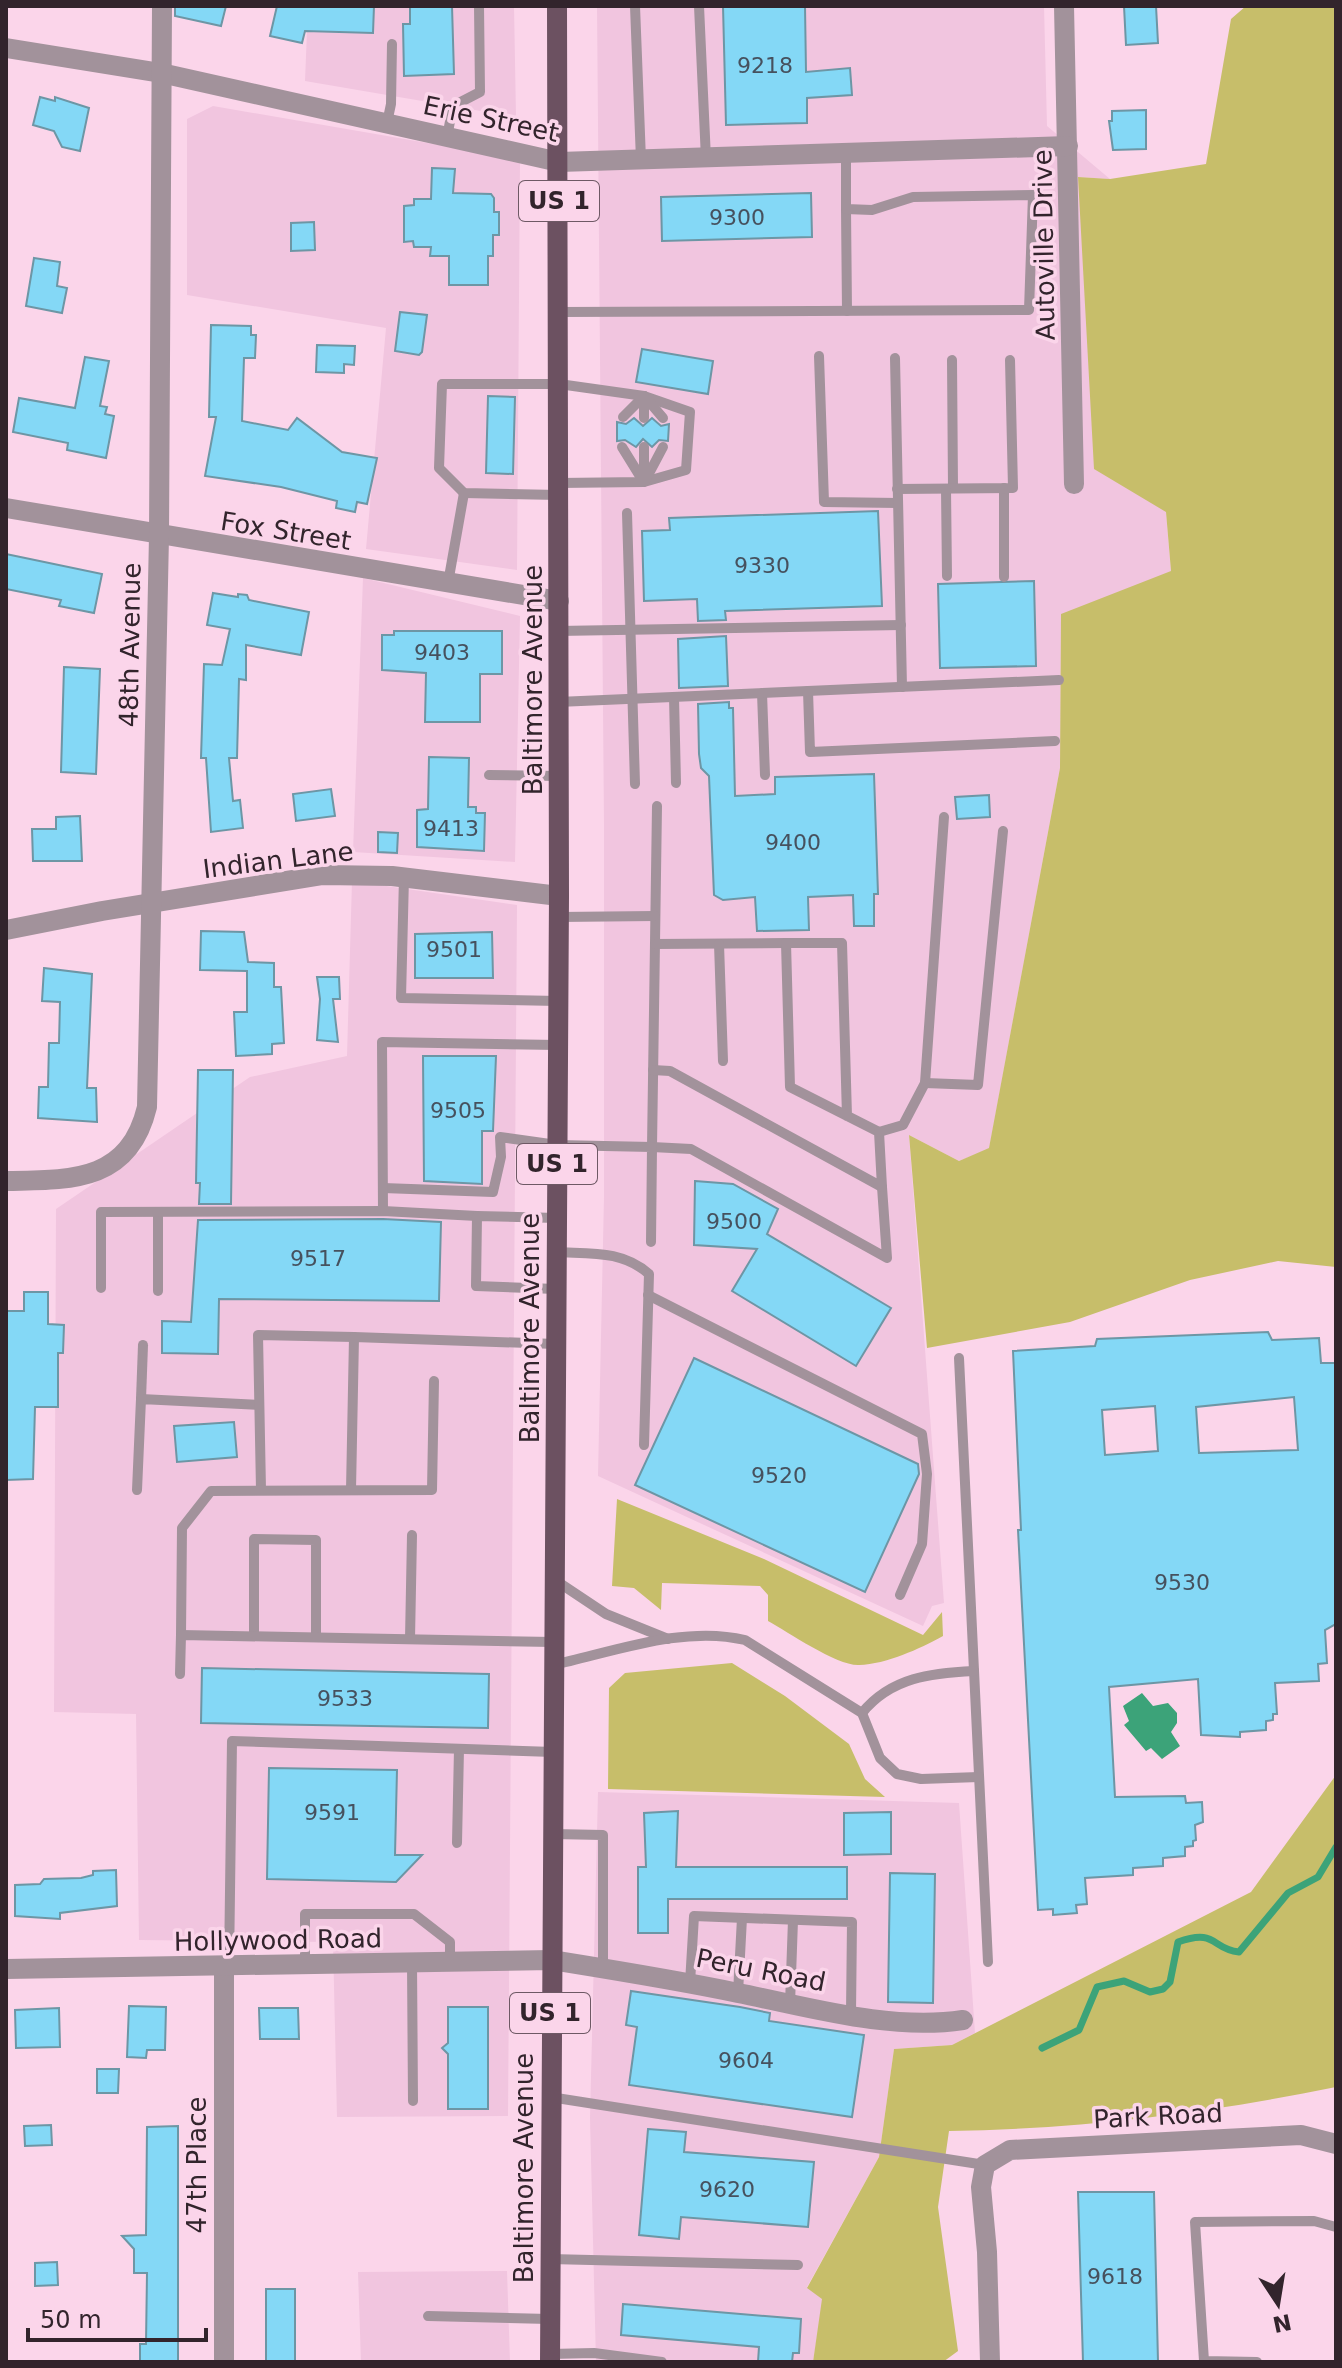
<svg xmlns="http://www.w3.org/2000/svg" width="1342" height="2368" viewBox="0 0 1342 2368" font-family="'DejaVu Sans',sans-serif">
<style>
.built{fill:#f1c5df}
.green{fill:#c7be6a}
.water{fill:#3ca379}
.lines{fill:none;stroke-linecap:round;stroke-linejoin:round}
.stream{stroke:#3ca379;stroke-width:7}
.building{fill:#84d8f6;stroke:#6d96a5;stroke-width:2;fill-rule:evenodd}
.lane{stroke:#a2929b;stroke-width:10}
.street{stroke:#a2929b;stroke-width:20}
.primary{stroke:#6c5161;stroke-width:20}
.labels{text-anchor:middle;stroke-width:7;stroke-linejoin:round;paint-order:stroke}
.number-label{font-size:22px;fill:#46515e}
.shield{fill:#fbd5ea;stroke:#6e5965;stroke-width:2}
.shield-label{font-size:24px;font-weight:bold;fill:#32242c}
.street-label{font-size:26px;fill:#32242c;stroke:#fbd5ea}
</style>
<rect width="100%" height="100%" fill="#fbd5ea"/>
<g class="built">
<polygon points="308,6 514,6 516,117 305,81"/>
<polygon points="597,6 1044,6 1047,126 1110,179 1078,177 1166,512 1171,572 1061,615 1060,768 989,1149 959,1161 909,1135 944,1603 932,1606 923,1626 598,1476 604,1197 604,825"/>
<polygon points="213,106 520,159 517,570 366,549 386,328 187,295 187,119"/>
<polygon points="363,578 520,616 515,862 353,852"/>
<polygon points="352,881 517,905 508,2116 337,2117 333,1942 139,1940 136,1714 54,1712 56,1209 250,1077 347,1056"/>
<polygon points="598,1792 959,1803 975,2033 952,2045 894,2049 879,2157 807,2287 823,2299 813,2362 596,2362 590,2118"/>
<polygon points="507,2271 510,2362 361,2362 358,2272"/>
</g>
<g class="green">
<polygon points="1246,6 1336,6 1336,1267 1278,1261 1190,1280 1070,1322 927,1348 909,1135 959,1161 989,1148 1060,768 1061,614 1171,571 1166,512 1094,469 1078,177 1110,179 1206,164 1231,19"/>
<path d="M617,1499L764,1559L923,1635L942,1612L943,1636C919,1649 887,1664 859,1665C837,1666 788,1632 768,1621V1595L760,1586L662,1583L661,1610L634,1588L612,1586Z"/>
<polygon points="732,1663 785,1696 849,1744 865,1779 885,1797 608,1789 609,1688 625,1673"/>
<path d="M1336,1775V2087C1208,2113 1080,2129 949,2131L938,2207L958,2351L943,2362H813L822,2299L807,2288L879,2157L894,2049L952,2045L1251,1892Z"/>
</g>
<polygon class="water" points="1142,1693 1153,1706 1168,1703 1177,1713 1177,1723 1171,1732 1180,1746 1162,1759 1151,1748 1146,1751 1124,1725 1129,1721 1123,1706"/>
<g class="lines">
<path class="stream" d="M1042,2048L1079,2030L1097,1987L1124,1981L1150,1992L1163,1989L1170,1982L1178,1942C1217,1928 1211,1949 1239,1952L1288,1893L1318,1877L1336,1847"/>
</g>
<g class="building">
<polygon points="175,6 226,6 221,26 175,16"/>
<polygon points="277,6 374,6 373,33 305,31 302,43 270,36"/>
<polygon points="410,6 452,6 454,74 404,76 403,24 410,24"/>
<polygon points="723,6 805,6 806,72 850,68 852,95 807,98 807,123 726,125"/>
<polygon points="1124,6 1156,6 1158,43 1126,45"/>
<polygon points="40,97 55,101 55,97 89,108 80,151 62,147 54,131 33,125"/>
<polygon points="1146,110 1146,149 1113,150 1109,121 1112,121 1112,111"/>
<polygon points="432,168 455,169 453,193 491,194 494,198 494,212 499,212 499,235 493,235 493,256 488,256 488,285 449,285 449,256 430,256 431,247 414,247 413,241 404,242 404,206 414,205 414,199 431,199"/>
<polygon points="811,193 812,237 662,241 661,197"/>
<polygon points="314,222 315,250 291,251 291,223"/>
<polygon points="34,258 60,262 57,286 67,288 62,313 26,306"/>
<polygon points="400,312 427,315 422,352 419,355 395,351"/>
<polygon points="211,325 251,326 251,335 256,335 255,358 244,358 242,421 288,430 297,418 342,452 377,458 367,504 357,502 355,512 336,508 337,501 281,487 205,476 216,417 209,417"/>
<polygon points="317,345 355,346 354,365 344,364 344,373 316,372"/>
<polygon points="642,349 713,361 708,394 636,382"/>
<polygon points="85,357 109,361 100,406 107,407 105,414 114,416 106,458 67,450 68,443 13,432 19,398 75,408"/>
<polygon points="488,396 515,397 513,474 486,473"/>
<polygon points="634,418 643,426 652,418 661,426 669,424 668,441 659,440 652,447 643,439 636,447 625,440 617,441 617,422 626,424"/>
<polygon points="878,511 882,606 725,611 726,620 698,621 697,599 644,601 642,531 670,530 669,518"/>
<polygon points="6,554 102,574 94,613 59,606 61,600 6,589"/>
<polygon points="1034,581 1036,666 940,668 938,584"/>
<polygon points="213,593 238,597 238,594 247,595 249,600 309,612 301,655 246,645 246,680 239,679 237,758 229,758 233,801 240,800 243,828 211,832 206,758 201,758 204,664 222,665 230,629 207,625"/>
<polygon points="394,631 502,631 502,674 480,674 480,722 425,722 426,673 382,670 382,635 394,635"/>
<polygon points="726,636 728,686 679,688 678,639"/>
<polygon points="64,667 100,669 96,774 61,772"/>
<polygon points="729,702 729,708 733,708 735,796 775,794 775,777 874,774 878,894 874,894 874,926 854,926 853,895 808,897 809,930 757,931 755,897 723,900 714,895 709,776 701,768 699,754 698,704"/>
<polygon points="429,757 469,758 468,807 476,807 476,813 485,813 484,851 417,847 417,810 428,809"/>
<polygon points="331,789 335,816 296,821 293,794"/>
<polygon points="989,795 990,817 957,819 955,797"/>
<polygon points="80,816 82,861 33,861 32,829 56,829 56,817"/>
<polygon points="378,832 398,833 397,853 378,852"/>
<polygon points="201,931 244,932 248,962 274,963 274,987 281,987 284,1043 272,1044 272,1054 236,1056 234,1012 247,1012 247,971 200,970"/>
<polygon points="492,932 493,978 415,978 415,934"/>
<polygon points="44,968 92,974 87,1088 96,1088 97,1122 38,1118 39,1087 48,1087 49,1043 59,1043 60,1002 42,1001"/>
<polygon points="317,977 339,977 340,999 333,999 338,1042 317,1040 320,999"/>
<polygon points="423,1056 496,1056 493,1131 482,1131 482,1184 424,1181"/>
<polygon points="198,1070 233,1070 231,1204 199,1204 200,1183 196,1183"/>
<polygon points="695,1181 733,1184 778,1209 767,1234 891,1308 856,1366 732,1291 757,1249 694,1245"/>
<polygon points="383,1219 441,1222 439,1301 219,1299 218,1354 162,1353 162,1321 191,1322 198,1220"/>
<polygon points="24,1292 48,1292 48,1324 64,1325 63,1353 58,1353 58,1407 35,1407 33,1479 6,1480 6,1311 24,1311"/>
<path d="M1268,1332L1272,1340L1319,1338L1321,1363H1336V1624L1325,1630L1327,1663L1318,1664L1319,1681L1275,1683L1277,1714H1273V1720L1266,1721V1730L1240,1732V1737L1201,1735L1198,1679L1109,1687L1115,1797L1185,1796L1186,1803L1202,1802L1203,1822L1195,1825L1196,1840L1193,1841V1846L1185,1847V1856L1163,1858V1866L1133,1868V1875L1085,1878L1087,1904L1076,1905L1077,1913L1053,1915V1909L1038,1910L1018,1530H1021L1013,1351L1095,1346L1097,1339ZM1294,1397L1298,1450L1199,1453L1196,1407ZM1155,1406L1158,1451L1105,1455L1102,1410Z"/>
<polygon points="694,1358 918,1464 919,1474 865,1592 635,1485"/>
<polygon points="234,1422 237,1457 177,1462 174,1426"/>
<polygon points="202,1668 489,1674 488,1728 201,1723"/>
<polygon points="269,1768 397,1770 395,1855 422,1855 396,1882 267,1879"/>
<polygon points="678,1811 676,1867 847,1867 847,1899 668,1899 668,1933 638,1933 638,1867 646,1867 644,1813"/>
<polygon points="891,1812 891,1854 844,1855 844,1813"/>
<polygon points="116,1870 117,1906 60,1913 60,1919 15,1916 15,1885 40,1884 44,1879 81,1878 93,1875 93,1871"/>
<polygon points="890,1873 935,1874 933,2003 888,2002"/>
<polygon points="631,1991 740,2007 770,2013 769,2021 864,2035 852,2117 629,2085 637,2027 626,2025"/>
<polygon points="129,2006 166,2007 165,2050 147,2050 146,2058 127,2057"/>
<polygon points="448,2007 488,2007 488,2109 448,2109 448,2054 442,2048 448,2043"/>
<polygon points="59,2008 60,2047 16,2048 15,2010"/>
<polygon points="259,2008 298,2008 299,2039 260,2039"/>
<polygon points="97,2069 119,2069 118,2093 97,2093"/>
<polygon points="51,2125 52,2145 25,2146 24,2126"/>
<polygon points="178,2126 178,2362 140,2362 140,2344 146,2344 147,2273 134,2273 134,2249 122,2236 146,2235 147,2127"/>
<polygon points="648,2129 686,2132 684,2152 814,2162 808,2227 681,2217 679,2239 639,2235"/>
<polygon points="1078,2192 1154,2192 1158,2362 1083,2362"/>
<polygon points="57,2262 58,2285 35,2286 35,2263"/>
<rect x="266" y="2289" width="29" height="73"/>
<polygon points="623,2304 801,2319 799,2353 793,2353 792,2362 758,2362 759,2347 621,2335"/>
</g>
<g class="lines">
<g class="lane">
<polyline points="635,6 641,160"/>
<polyline points="699,6 706,159"/>
<polyline points="387,123 391,104 392,44"/>
<polyline points="447,137 453,106 480,92 479,6"/>
<polyline points="846,209 847,311"/>
<polyline points="559,312 1029,310 1033,195 913,197 872,210 846,209 846,153"/>
<polyline points="819,356 824,502 898,503"/>
<polyline points="895,358 902,687"/>
<polyline points="952,360 953,488"/>
<polyline points="644,396 690,412 686,470 644,482"/>
<polyline points="646,398 663,418"/>
<polyline points="623,417 644,396"/>
<polyline points="622,447 643,481"/>
<polyline points="645,481 663,447"/>
<polyline points="559,483 644,482 644,447"/>
<polyline points="1004,488 1004,577"/>
<polyline points="897,489 1013,488 1010,360"/>
<polyline points="946,489 947,576"/>
<polyline points="559,495 464,493 439,468 442,384 559,384 644,396 644,418"/>
<polyline points="627,513 635,784"/>
<polyline points="448,583 464,493"/>
<polyline points="558,631 901,625"/>
<polyline points="808,691 810,752 1055,741"/>
<polyline points="762,693 765,775"/>
<polyline points="674,697 676,783"/>
<polyline points="558,702 1059,680"/>
<polyline points="489,775 559,776"/>
<polyline points="657,806 652,1147 691,1149 887,1258 882,1187"/>
<polyline points="404,877 401,998 558,1001"/>
<polyline points="559,917 655,916"/>
<polyline points="655,944 786,943"/>
<polyline points="719,944 723,1061"/>
<polyline points="653,1070 670,1071 882,1187 879,1132 790,1087 786,943 842,943 847,1116"/>
<polyline points="925,1083 978,1085 1003,831"/>
<polyline points="879,1132 903,1125 925,1083 944,817"/>
<polyline points="383,1188 493,1192 501,1157 500,1137 557,1145 652,1147 651,1242"/>
<polyline points="383,1211 382,1042 558,1045"/>
<polyline points="158,1213 158,1291"/>
<path d="M556,1252C590,1254 622,1250 649,1274L644,1445"/>
<polyline points="101,1288 101,1212 383,1211 477,1216"/>
<polyline points="556,1289 476,1286 477,1216 557,1218"/>
<polyline points="648,1295 922,1434 927,1474 922,1544 900,1595"/>
<polyline points="959,1358 988,1962"/>
<polyline points="141,1399 143,1345"/>
<polyline points="137,1490 141,1399 259,1405"/>
<polyline points="261,1490 258,1335 354,1337"/>
<polyline points="351,1490 354,1337 555,1344"/>
<polyline points="555,1580 606,1614 668,1639"/>
<polyline points="181,1635 182,1528 211,1491 432,1490 434,1381"/>
<polyline points="254,1636 254,1539 316,1540 316,1637"/>
<polyline points="410,1639 412,1535"/>
<path d="M553,1665C613,1652 684,1625 745,1640L862,1713L880,1758L897,1774L921,1779L979,1777"/>
<polyline points="180,1674 181,1635 553,1642"/>
<path d="M862,1713C891,1677 932,1673 974,1671"/>
<polyline points="553,1834 603,1835 603,1966"/>
<polyline points="457,1843 459,1749"/>
<polyline points="412,1963 413,2101"/>
<polyline points="305,1965 305,1914 414,1914 450,1942 450,1962"/>
<polyline points="229,1967 232,1741 553,1752"/>
<polyline points="690,1983 694,1916 852,1922 851,2013"/>
<polyline points="738,1993 742,1918"/>
<polyline points="790,2004 793,1920"/>
<polyline points="550,2097 985,2165"/>
<polyline points="550,2259 798,2265"/>
<polyline points="428,2316 549,2319"/>
<polyline points="550,2354 594,2353 662,2362"/>
<polyline points="1257,2362 1204,2361 1195,2222 1314,2221 1336,2227"/>
</g>
<g class="street">
<polyline points="1064,6 1074,484"/>
<polyline points="6,48 161,73 559,162 1068,146"/>
<polyline points="6,508 559,601"/>
<polyline points="6,930 102,911 323,875 392,876 559,896"/>
<path d="M6,1181C72,1180 129,1182 147,1107L159,536L162,6"/>
<polyline points="224,1967 224,2362"/>
<path d="M6,1969L551,1960C613,1970 676,1980 738,1993C809,2007 890,2031 963,2020"/>
<polyline points="990,2362 987,2252 981,2187 985,2165 1010,2150 1301,2135 1336,2144"/>
</g>
<polyline class="primary" points="550,2362 559,896 557,6"/>
</g>
<g class="labels">
<g class="number-label">
<text x="765" y="73">9218</text>
<text x="737" y="225">9300</text>
<text x="762" y="573">9330</text>
<text x="442" y="660">9403</text>
<text x="451" y="836">9413</text>
<text x="793" y="850">9400</text>
<text x="454" y="957">9501</text>
<text x="458" y="1118">9505</text>
<text x="734" y="1229">9500</text>
<text x="318" y="1266">9517</text>
<text x="779" y="1483">9520</text>
<text x="1182" y="1590">9530</text>
<text x="345" y="1706">9533</text>
<text x="332" y="1820">9591</text>
<text x="746" y="2068">9604</text>
<text x="727" y="2197">9620</text>
<text x="1115" y="2284">9618</text>
</g>
<g class="shield">
<rect x="519" y="181" width="80" height="40" rx="6"/>
<rect x="517" y="1144" width="80" height="40" rx="6"/>
<rect x="510" y="1993" width="80" height="40" rx="6"/>
</g>
<g class="shield-label">
<text x="559" y="209">US 1</text>
<text x="557" y="1172">US 1</text>
<text x="550" y="2021">US 1</text>
</g>
<g class="street-label">
<text transform="translate(491 119) rotate(12)" y="9">Erie Street</text>
<text transform="translate(1044 245) rotate(-91)" y="9">Autoville Drive</text>
<text transform="translate(286 531) rotate(9)" y="9">Fox Street</text>
<text transform="translate(130 645) rotate(-89)" y="9">48th Avenue</text>
<text transform="translate(533 680) rotate(-90)" y="9">Baltimore Avenue</text>
<text transform="translate(278 860) rotate(-7)" y="9">Indian Lane</text>
<text transform="translate(530 1328) rotate(-90)" y="9">Baltimore Avenue</text>
<text transform="translate(278 1940) rotate(-1)" y="9">Hollywood Road</text>
<text transform="translate(761 1970) rotate(11)" y="9">Peru Road</text>
<text transform="translate(1158 2116) rotate(-3)" y="9">Park Road</text>
<text transform="translate(197 2165) rotate(-90)" y="9">47th Place</text>
<text transform="translate(524 2168) rotate(-90)" y="9">Baltimore Avenue</text>
</g>
</g>
<rect width="1342" height="2368" fill="none" stroke="#32242c" stroke-width="16"/>
<g transform="translate(1278 2304) rotate(168)" stroke="#fbd5ea" stroke-width="6" paint-order="stroke">
<path d="M0-6L14 30L0 20L-14 30Z" fill="#32242c"/>
<text y="-12" font-size="22" font-weight="bold" text-anchor="middle" fill="#32242c">N</text>
</g>
<path d="M28 2328v12h178v-12" fill="none" stroke="#32242c" stroke-width="4"/>
<text x="40" y="2328" font-size="24" fill="#32242c" stroke="#fbd5ea" stroke-width="6" paint-order="stroke">50 m</text>
</svg>
